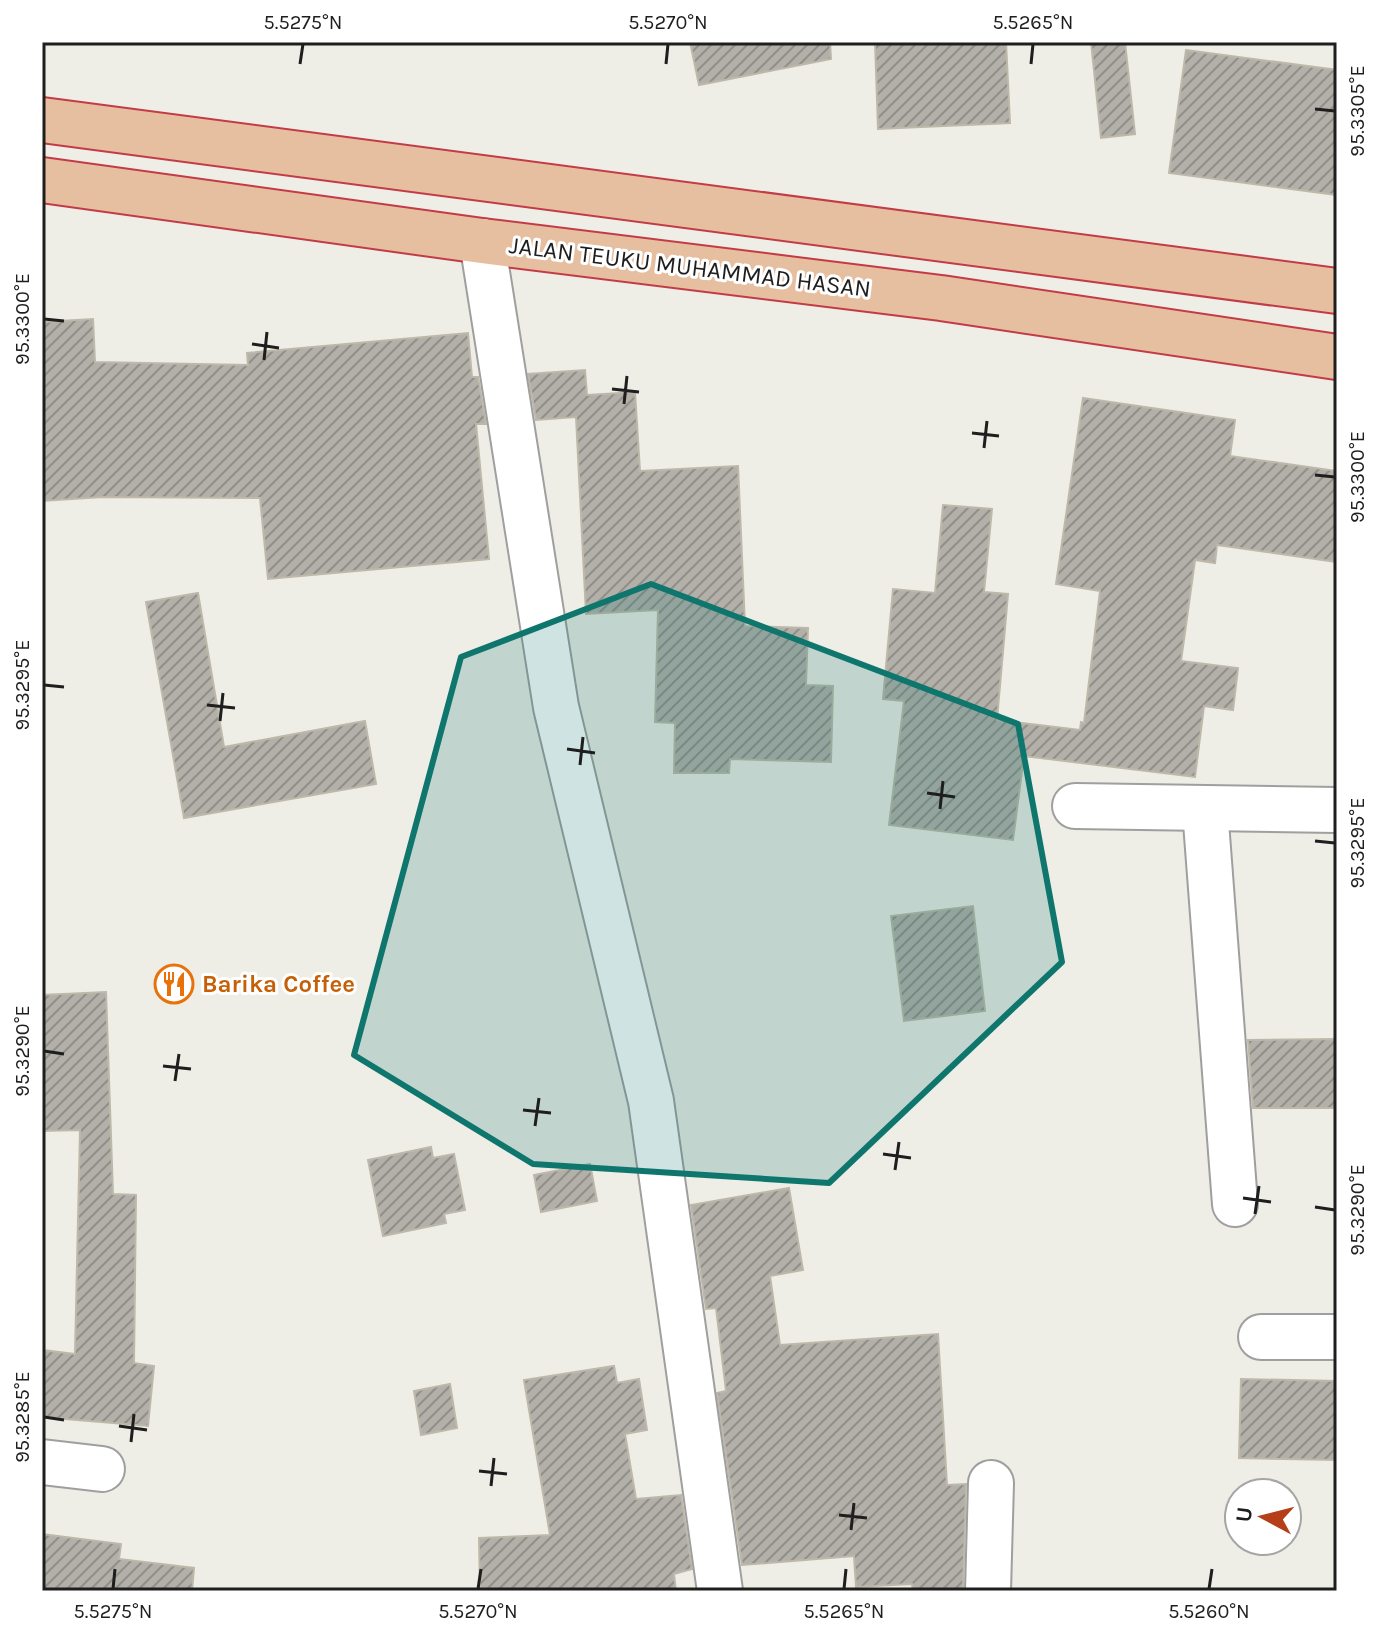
<svg xmlns="http://www.w3.org/2000/svg" width="1379" height="1633" viewBox="0 0 1379 1633" font-family="Karla,sans-serif">
<style>
.building{fill:url(#building-hatch);stroke:#beb8aa;stroke-width:2}
.lines{fill:none;stroke-linecap:round;stroke-linejoin:round}
.minor-casing{stroke:#9f9f9f;stroke-width:48}
.trunk-casing{stroke:#c43b48;stroke-width:48}
.minor{stroke:#fff;stroke-width:44}
.trunk{stroke:#e6bfa0;stroke-width:44}
.marked{fill:#0f766e;fill-opacity:0.2;stroke:#0f766e;stroke-width:6;stroke-linejoin:round}
.ticks{fill:none;stroke:#1e1e1e;stroke-width:3}
.labels{text-anchor:middle;stroke-width:6;stroke-linejoin:round;paint-order:stroke}
.street-label{font-size:24px;fill:#1e1e1e;stroke:#fff}
.food-label{font-size:24px;font-weight:bold;fill:#c56008;stroke:#fff;text-anchor:start}
.neatline{fill:none;stroke:#1e1e1e;stroke-width:3}
.ticks-label{font-size:20px;text-anchor:middle;fill:#1e1e1e}
</style>
<defs>
<pattern id="building-hatch" width="6" height="6" patternUnits="userSpaceOnUse" patternTransform="scale(2)"><rect width="6" height="6" fill="#b3b0a9"/><path d="M-1 1l2-2M0 6l6-6M5 7l2-2" fill="none" stroke="#918f89"/></pattern>
</defs>
<rect width="100%" height="100%" fill="#eeede6"/>
<g class="building">
<polygon points="690,42 830,42 831,59 699,85"/>
<polygon points="875,42 1006,42 1010,123 878,129"/>
<polygon points="1091,42 1125,42 1135,134 1101,138"/>
<polygon points="1186,50 1337,70 1337,195 1169,173"/>
<polygon points="93,319 95,362 248,365 247,353 468,333 472,377 478,377 486,424 476,424 489,559 268,579 260,498 103,497 42,501 42,322"/>
<polygon points="585,370 587,395 635,392 640,471 738,466 745,626 808,628 806,685 833,686 831,762 730,759 729,773 674,773 675,723 655,722 658,610 586,614 576,417 536,420 528,374"/>
<polygon points="1083,398 1235,420 1230,456 1337,471 1337,562 1217,545 1215,563 1195,560 1181,661 1238,668 1233,710 1204,706 1195,777 1024,756 1013,840 889,825 904,701 883,699 893,589 935,593 943,505 992,509 984,592 1008,594 997,720 1080,730 1081,722 1084,723 1100,591 1056,584"/>
<polygon points="198,593 224,747 365,721 376,784 184,818 146,602"/>
<polygon points="973,906 985,1011 904,1021 891,916"/>
<polygon points="106,992 113,1194 136,1195 134,1363 154,1366 148,1426 42,1417 42,1350 75,1354 80,1130 42,1131 42,995"/>
<polygon points="1337,1039 1337,1108 1253,1108 1248,1040"/>
<polygon points="431,1147 433,1158 454,1154 465,1210 444,1214 446,1223 383,1236 368,1160"/>
<polygon points="590,1164 597,1201 541,1212 534,1175"/>
<polygon points="789,1188 803,1270 770,1276 780,1345 938,1334 947,1485 966,1484 963,1591 913,1591 912,1584 856,1587 854,1556 742,1565 717,1393 726,1391 716,1308 706,1309 691,1205"/>
<polygon points="614,1366 617,1383 639,1379 647,1430 625,1434 636,1499 681,1495 692,1569 674,1574 676,1591 480,1591 479,1538 550,1535 524,1380"/>
<polygon points="1241,1379 1337,1381 1337,1460 1239,1458"/>
<polygon points="450,1384 457,1428 421,1435 414,1391"/>
<polygon points="42,1534 121,1544 119,1559 194,1568 192,1591 42,1591"/>
</g>
<g class="lines">
<defs>
<g id="minor">
<polyline points="482,241 556,707 651,1101 720,1591"/>
<polyline points="1075,806 1337,810"/>
<polyline points="1205,809 1235,1204"/>
<polyline points="1261,1337 1337,1337"/>
<polyline points="42,1462 102,1469"/>
<polyline points="988,1591 991,1483"/>
</g>
<g id="trunk">
<polyline points="42,120 1337,291"/>
<polyline points="42,180 482,241 941,298 1337,357"/>
</g>
</defs>
<use href="#minor" class="minor-casing"/>
<use href="#trunk" class="trunk-casing"/>
<use href="#minor" class="minor"/>
<use href="#trunk" class="trunk"/>
</g>
<path class="marked" d="M651,584L1018,724L1062,962L829,1183L533,1164L354,1055L461,657Z"/>
<path class="ticks" d="M300,64L303,44M666,64L668,44M1031,64L1033,44M1315,109L1335,111M44,319L64,321M252,344L279,348M264,360L267,332M612,389L639,392M624,404L627,376M972,433L999,436M984,448L987,421M1315,475L1335,477M44,685L64,687M207,705L235,708M220,721L223,693M567,749L595,753M580,765L583,737M927,793L955,797M940,809L943,781M1315,841L1335,843M44,1051L64,1054M163,1066L191,1069M175,1081L179,1054M523,1110L551,1113M535,1126L539,1098M883,1154L911,1158M895,1170L899,1142M1243,1198L1271,1202M1315,1207L1335,1210M1255,1214L1259,1186M44,1417L64,1420M119,1426L147,1430M131,1442L134,1414M479,1471L507,1474M491,1486L494,1458M839,1515L867,1518M851,1530L854,1503M113,1589L115,1569M478,1589L481,1569M844,1589L846,1569M1209,1589L1212,1569"/>
<defs>
<symbol id="restaurant-ring" viewBox="-11 -11 22 22"><circle r="9.5" fill="#fff" stroke="#e8710a" stroke-width="1.5"/><path d="M-5-6h1v4h1v-4h1v4h1v-4h1v5L-1.5 .5V6h-2V.5L-5-1ZM5-6V6H3V1.5H1.5Q1.5-4 5-6Z" fill="#e8710a"/></symbol>
</defs>
<g fill-rule="evenodd">
<use href="#restaurant-ring" x="152" y="962" width="44" height="44"/>
</g>
<g class="labels">
<g class="street-label">
<text transform="translate(690 267) rotate(7)" y="8">JALAN TEUKU MUHAMMAD HASAN</text>
</g>
<g class="food-label">
<text x="202" y="992">Barika Coffee</text>
</g>
</g>
<rect width="1379" height="1633" fill="none" stroke="#ffffff" stroke-width="88"/>
<g transform="translate(1263 1517) rotate(277)"><circle r="38" fill="#ffffff" stroke="#a5a5a5" stroke-width="2"/>
<path d="M0-6L14 30L0 20L-14 30Z" fill="#b43f19"/>
<text y="-12" font-size="22" font-weight="bold" text-anchor="middle" fill="#1e1e1e">U</text>
</g>
<rect x="44" y="44" width="1291" height="1545" class="neatline"/>
<g class="ticks-label">
<text x="303" y="29">5.5275°N</text>
<text x="668" y="29">5.5270°N</text>
<text x="1033" y="29">5.5265°N</text>
<text transform="translate(1357 111) rotate(-90)" y="7">95.3305°E</text>
<text transform="translate(22 319) rotate(-90)" y="7">95.3300°E</text>
<text transform="translate(1357 477) rotate(-90)" y="7">95.3300°E</text>
<text transform="translate(22 685) rotate(-90)" y="7">95.3295°E</text>
<text transform="translate(1357 843) rotate(-90)" y="7">95.3295°E</text>
<text transform="translate(22 1051) rotate(-90)" y="7">95.3290°E</text>
<text transform="translate(1357 1210) rotate(-90)" y="7">95.3290°E</text>
<text transform="translate(22 1417) rotate(-90)" y="7">95.3285°E</text>
<text x="113" y="1618">5.5275°N</text>
<text x="478" y="1618">5.5270°N</text>
<text x="844" y="1618">5.5265°N</text>
<text x="1209" y="1618">5.5260°N</text>
</g>
</svg>
